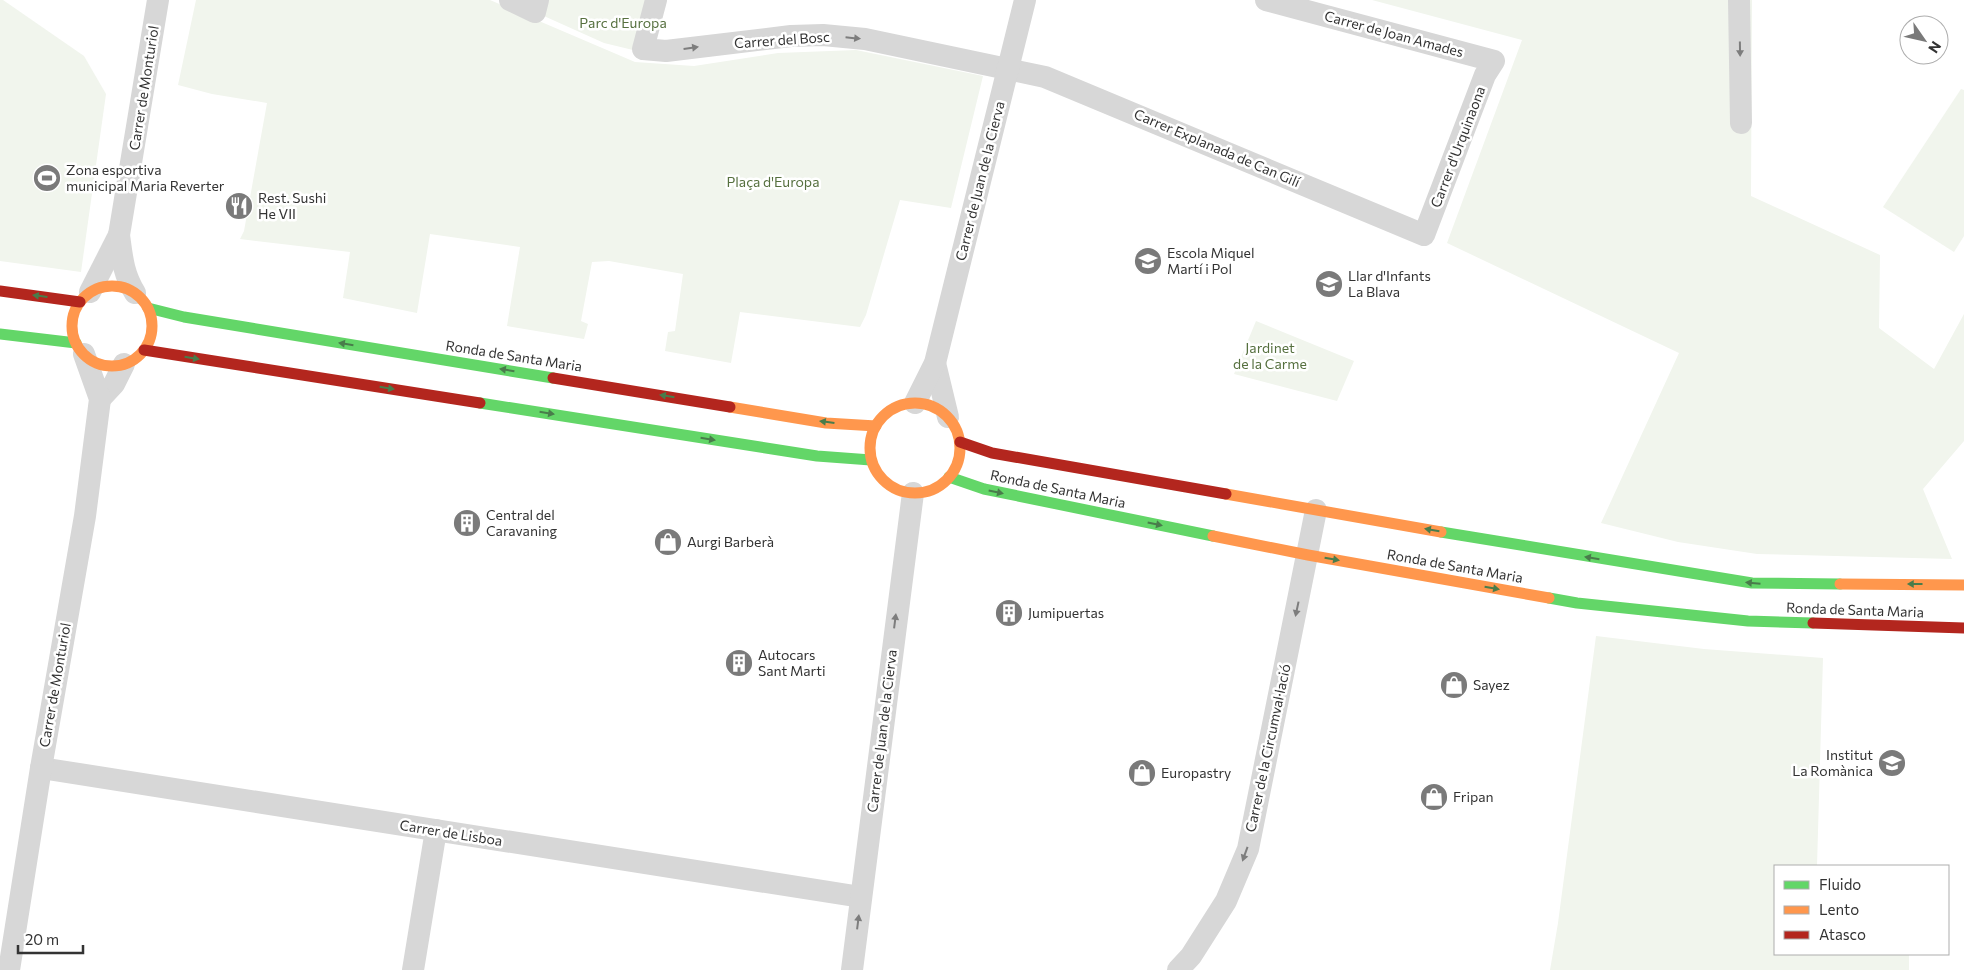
<svg xmlns="http://www.w3.org/2000/svg" width="1964" height="970" viewBox="0 0 1964 970" font-family="Commissioner,sans-serif">
<style>
.green{fill:#f1f5ed}
.lines{fill:none;stroke-linecap:round;stroke-linejoin:round}
.street{stroke:#d7d7d7;stroke-width:22}
.fast{stroke:#63d668;stroke-width:11}
.slow{stroke:#ff974d;stroke-width:11}
.jam{stroke:#b3261e;stroke-width:11}
.oneway{fill:#7d7d7d}
.oneway2{fill:#497c4b}
.labels{text-anchor:middle;stroke-width:5;stroke-linejoin:round;paint-order:stroke}
.park-label{font-size:14px;fill:#56703f;stroke:#fff}
.street-label{font-size:14px;fill:#333;stroke:#fff}
.poi-label{font-size:14px;fill:#333;stroke:#fff;text-anchor:start}
</style>
<rect width="100%" height="100%" fill="#fff"/>
<g class="green">
<polygon points="0,0 3,0 84,56 106,94 81,272 0,261"/>
<polygon points="196,0 490,0 635,62 694,66 778,53 856,50 983,76 951,208 900,200 866,315 860,327 740,312 731,363 665,351 668,332 675,331 683,274 609,261 592,262 581,321 588,324 584,339 507,326 520,247 430,234 417,313 343,298 350,252 240,239 244,231 267,103 212,94 178,85"/>
<polygon points="538,0 656,0 633,50 604,43 535,12"/>
<polygon points="1372,0 1752,0 1751,196 1880,255 1879,328 1934,369 1964,314 1964,441 1923,489 1952,559 1757,554 1678,542 1601,523 1679,353 1447,243 1522,40"/>
<polygon points="1961,89 1964,90 1964,236 1954,252 1883,207"/>
<polygon points="1256,321 1354,361 1337,401 1234,374"/>
<polygon points="1596,636 1704,649 1823,658 1817,866 1775,866 1775,954 1909,954 1909,970 1550,970 1558,923"/>
</g>
<g class="lines">
<g class="street">
<polyline points="510,0 535,12 538,0"/>
<polyline points="656,0 643,49 666,51 791,36 823,35 865,39 1045,77 1424,235 1485,75 1494,61 1266,0"/>
<polyline points="1739,0 1741,123"/>
<polyline points="90,292 119,235"/>
<path d="M135,293C123,273 122,257 119,235L158,0"/>
<polyline points="935,363 948,417"/>
<polyline points="100,399 114,384 124,364"/>
<polyline points="915,403 935,363 1025,0"/>
<polyline points="41,768 861,897"/>
<polyline points="9,970 41,768 85,516 100,399 84,354"/>
<polyline points="413,970 436,830"/>
<polyline points="852,970 913,493"/>
<polyline points="1178,970 1191,956 1226,901 1248,849 1316,510"/>
</g>
<g class="fast">
<polyline points="148,308 184,317 553,378"/>
<polyline points="0,334 76,343"/>
<polyline points="480,403 817,456 871,460"/>
<polyline points="949,477 984,489 1213,536"/>
<polyline points="1441,532 1752,583 1840,584"/>
<polyline points="1549,598 1577,603 1748,621 1813,623"/>
</g>
<g class="slow">
<circle cx="112" cy="326" r="40"/>
<circle cx="915" cy="448" r="45"/>
<polyline points="730,407 826,423 876,426"/>
<polyline points="1226,494 1441,532"/>
<polyline points="1213,536 1308,555 1549,598"/>
<polyline points="1840,584 1964,585"/>
</g>
<g class="jam">
<polyline points="0,291 80,302"/>
<polyline points="144,350 480,403"/>
<polyline points="553,378 730,407"/>
<polyline points="960,442 992,453 1226,494"/>
<polyline points="1813,623 1964,628"/>
</g>
</g>
<defs><path id="oneway-solid" d="M-6-.8H1V-3.2L6.5 0L1 3.2V.8H-6Z" transform="scale(1.25)"/></defs>
<g class="oneway">
<use href="#oneway-solid" transform="translate(853 38) rotate(6)"/>
<use href="#oneway-solid" transform="translate(691 48) rotate(-8)"/>
<use href="#oneway-solid" transform="translate(1740 49) rotate(89)"/>
<use href="#oneway-solid" transform="translate(1297 609) rotate(102)"/>
<use href="#oneway-solid" transform="translate(895 621) rotate(-83)"/>
<use href="#oneway-solid" transform="translate(1245 854) rotate(110)"/>
<use href="#oneway-solid" transform="translate(858 922) rotate(-83)"/>
</g>
<g class="oneway2">
<use href="#oneway-solid" transform="translate(40 296) rotate(-173)"/>
<use href="#oneway-solid" transform="translate(346 344) rotate(-171)"/>
<use href="#oneway-solid" transform="translate(192 358) rotate(9)"/>
<use href="#oneway-solid" transform="translate(507 370) rotate(-171)"/>
<use href="#oneway-solid" transform="translate(387 388) rotate(9)"/>
<use href="#oneway-solid" transform="translate(667 396) rotate(-171)"/>
<use href="#oneway-solid" transform="translate(547 413) rotate(9)"/>
<use href="#oneway-solid" transform="translate(827 422) rotate(-173)"/>
<use href="#oneway-solid" transform="translate(708 439) rotate(9)"/>
<use href="#oneway-solid" transform="translate(996 492) rotate(12)"/>
<use href="#oneway-solid" transform="translate(1155 524) rotate(12)"/>
<use href="#oneway-solid" transform="translate(1432 530) rotate(-170)"/>
<use href="#oneway-solid" transform="translate(1592 558) rotate(-171)"/>
<use href="#oneway-solid" transform="translate(1332 559) rotate(10)"/>
<use href="#oneway-solid" transform="translate(1753 583) rotate(-175)"/>
<use href="#oneway-solid" transform="translate(1915 584) rotate(-180)"/>
<use href="#oneway-solid" transform="translate(1492 588) rotate(10)"/>
</g>
<defs>
<symbol id="stadium-disc" viewBox="-11 -11 22 22"><circle r="9.5" fill="#7a7a7a" stroke="#fff"/><path d="M0-5a6.5 5 0 1 0 0 10a6.5 5 0 1 0 0-10ZM-3.5-1.8h7v3.6h-7Z" fill="#fff"/></symbol>
<symbol id="restaurant-disc" viewBox="-11 -11 22 22"><circle r="9.5" fill="#7a7a7a" stroke="#fff"/><path d="M-5-6h1v4h1v-4h1v4h1v-4h1v5L-1.5 .5V6h-2V.5L-5-1ZM5-6V6H3V1.5H1.5Q1.5-4 5-6Z" fill="#fff"/></symbol>
<symbol id="school-disc" viewBox="-11 -11 22 22"><circle r="9.5" fill="#7a7a7a" stroke="#fff"/><path d="M0-5L7-2L0 1L-7-2ZM-4 1L0 2.5L4 1V4Q0 6-4 4Z" fill="#fff"/></symbol>
<symbol id="building-disc" viewBox="-11 -11 22 22"><circle r="9.5" fill="#7a7a7a" stroke="#fff"/><path d="M-4-6H4V6H1V3H-1V6H-4ZM-2.5-4.3h1.7v1.8h-1.7ZM.8-4.3h1.7v1.8H.8ZM-2.5-1h1.7V.8h-1.7ZM.8-1h1.7V.8H.8Z" fill="#fff"/></symbol>
<symbol id="shop-disc" viewBox="-11 -11 22 22"><circle r="9.5" fill="#7a7a7a" stroke="#fff"/><path d="M-5-2.5h2.3a2.7 3.5 0 0 1 5.4 0H5L5.5 6h-11ZM-1.5-2.5h3a1.5 2.3 0 0 0-3 0Z" fill="#fff"/></symbol>
</defs>
<g fill-rule="evenodd">
<use href="#stadium-disc" x="31" y="162" width="32" height="32"/>
<use href="#restaurant-disc" x="223" y="190" width="32" height="32"/>
<use href="#school-disc" x="1132" y="245" width="32" height="32"/>
<use href="#school-disc" x="1313" y="268" width="32" height="32"/>
<use href="#building-disc" x="451" y="507" width="32" height="32"/>
<use href="#shop-disc" x="652" y="526" width="32" height="32"/>
<use href="#building-disc" x="993" y="597" width="32" height="32"/>
<use href="#building-disc" x="723" y="647" width="32" height="32"/>
<use href="#shop-disc" x="1438" y="669" width="32" height="32"/>
<use href="#school-disc" x="1876" y="747" width="32" height="32"/>
<use href="#shop-disc" x="1126" y="757" width="32" height="32"/>
<use href="#shop-disc" x="1418" y="781" width="32" height="32"/>
</g>
<g class="labels">
<g class="park-label">
<text x="623" y="28">Parc d'Europa</text>
<text x="773" y="187">Plaça d'Europa</text>
<text x="1270" y="353">Jardinet<tspan x="1270" dy="16">de la Carme</tspan></text>
</g>
<g class="street-label">
<text transform="translate(1394 34) rotate(15)" y="5">Carrer de Joan Amades</text>
<text transform="translate(782 40) rotate(-4)" y="5">Carrer del Bosc</text>
<text transform="translate(144 88) rotate(-81)" y="5">Carrer de Monturiol</text>
<text transform="translate(1458 147) rotate(-69)" y="5">Carrer d'Urquinaona</text>
<text transform="translate(1217 148) rotate(23)" y="5">Carrer Explanada de Can Gilí</text>
<text transform="translate(980 181) rotate(-76)" y="5">Carrer de Juan de la Cierva</text>
<text transform="translate(514 356) rotate(9)" y="5">Ronda de Santa Maria</text>
<text transform="translate(1058 489) rotate(12)" y="5">Ronda de Santa Maria</text>
<text transform="translate(1455 566) rotate(10)" y="5">Ronda de Santa Maria</text>
<text transform="translate(1855 610) rotate(2)" y="5">Ronda de Santa Maria</text>
<text transform="translate(55 685) rotate(-80)" y="5">Carrer de Monturiol</text>
<text transform="translate(882 731) rotate(-83)" y="5">Carrer de Juan de la Cierva</text>
<text transform="translate(1268 748) rotate(-78)" y="5">Carrer de la Circumval·lació</text>
<text transform="translate(451 833) rotate(9)" y="5">Carrer de Lisboa</text>
</g>
<g class="poi-label">
<text x="66" y="175">Zona esportiva<tspan x="66" dy="16">municipal Maria Reverter</tspan></text>
<text x="258" y="203">Rest. Sushi<tspan x="258" dy="16">He VII</tspan></text>
<text x="1167" y="258">Escola Miquel<tspan x="1167" dy="16">Martí i Pol</tspan></text>
<text x="1348" y="281">Llar d'Infants<tspan x="1348" dy="16">La Blava</tspan></text>
<text x="486" y="520">Central del<tspan x="486" dy="16">Caravaning</tspan></text>
<text x="687" y="547">Aurgi Barberà</text>
<text x="1028" y="618">Jumipuertas</text>
<text x="758" y="660">Autocars<tspan x="758" dy="16">Sant Marti</tspan></text>
<text x="1473" y="690">Sayez</text>
<text x="1873" y="760" text-anchor="end">Institut<tspan x="1873" dy="16">La Romànica</tspan></text>
<text x="1161" y="778">Europastry</text>
<text x="1453" y="802">Fripan</text>
</g>
</g>
<rect x="1774" y="865" width="175" height="90" fill="#ffffff" stroke="#adadad"/>
<rect x="1784" y="881" width="25" height="8" fill="#63d668" stroke="#adadad"/>
<text x="1819" y="890" font-size="15" fill="#333333">Fluido</text>
<rect x="1784" y="906" width="25" height="8" fill="#ff974d" stroke="#adadad"/>
<text x="1819" y="915" font-size="15" fill="#333333">Lento</text>
<rect x="1784" y="931" width="25" height="8" fill="#b3261e" stroke="#adadad"/>
<text x="1819" y="940" font-size="15" fill="#333333">Atasco</text>
<g transform="translate(1924 40) rotate(124)"><circle r="24" fill="#ffffff" stroke="#adadad"/>
<path d="M0-4L9 19L0 12L-9 19Z" fill="#7a7a7a"/>
<text y="-8" font-size="14" font-weight="bold" text-anchor="middle" fill="#333333">N</text>
</g>
<path d="M18 945v8h65v-8" fill="none" stroke="#333333" stroke-width="2.5"/>
<text x="25" y="945" font-size="15" fill="#333333" stroke="#ffffff" stroke-width="4" paint-order="stroke">20 m</text>
</svg>
